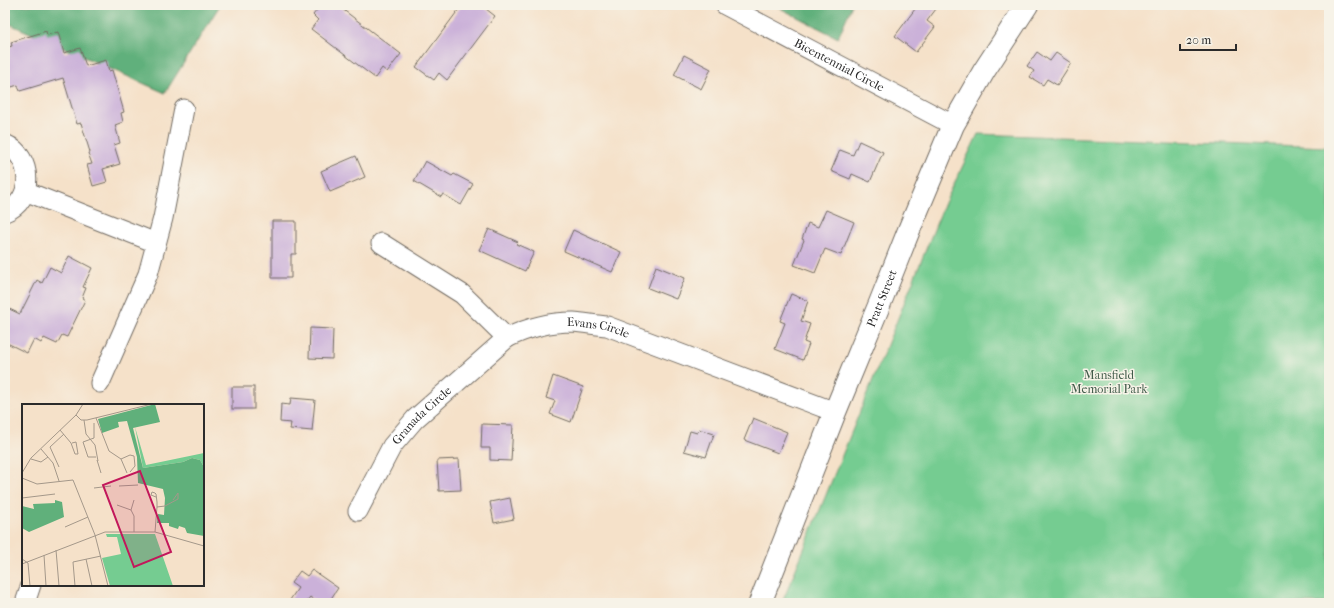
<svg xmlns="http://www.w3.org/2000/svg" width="1334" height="608" viewBox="0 0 1334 608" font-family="'IM FELL French Canon',serif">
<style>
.green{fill:#75cc91;stroke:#507c5e}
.forest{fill:#60b07b;stroke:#466e53}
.building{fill:#cbb1d9}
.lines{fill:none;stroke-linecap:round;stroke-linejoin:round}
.street-casing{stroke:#726b62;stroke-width:21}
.primary-casing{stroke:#726b62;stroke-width:24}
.street{stroke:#fff;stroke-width:19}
.primary{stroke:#fff;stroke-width:22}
.labels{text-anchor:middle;stroke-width:3;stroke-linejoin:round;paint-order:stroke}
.street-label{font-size:12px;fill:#2b2b2b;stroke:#f7f3e8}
.park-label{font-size:12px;fill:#415b4a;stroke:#f7f3e8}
.inset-road{fill:none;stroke:#a4988a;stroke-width:1}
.view{fill:#c2185b;fill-opacity:0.15;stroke:#c2185b;stroke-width:2}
.inset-edge{fill:none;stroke:#2b2b2b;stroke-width:2}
</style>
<rect width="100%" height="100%" fill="#f7f3e8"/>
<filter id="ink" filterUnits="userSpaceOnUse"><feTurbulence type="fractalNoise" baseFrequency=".025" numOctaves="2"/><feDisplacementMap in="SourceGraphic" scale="8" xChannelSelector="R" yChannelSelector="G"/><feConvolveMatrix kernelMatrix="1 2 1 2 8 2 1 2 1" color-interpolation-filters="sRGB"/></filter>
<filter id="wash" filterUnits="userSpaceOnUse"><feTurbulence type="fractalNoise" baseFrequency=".012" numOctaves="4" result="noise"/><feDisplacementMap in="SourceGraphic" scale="16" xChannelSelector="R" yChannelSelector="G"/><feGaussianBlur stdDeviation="0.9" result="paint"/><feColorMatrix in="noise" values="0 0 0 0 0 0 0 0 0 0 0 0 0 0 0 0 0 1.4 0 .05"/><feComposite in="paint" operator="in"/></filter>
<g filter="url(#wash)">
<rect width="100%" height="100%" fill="#f5e1c9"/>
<polygon class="green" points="978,134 1329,147 1329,603 782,603 944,205"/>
<g class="forest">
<polygon points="5,5 220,5 165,93 5,22"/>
<polygon points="774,5 852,5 838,38"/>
</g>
<g id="blocks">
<g class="building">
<polygon points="321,5 337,5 401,54 387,72 382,68 375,78 311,29 318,20 313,15"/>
<polygon points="462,5 481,5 495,16 447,80 439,73 434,80 416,67"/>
<polygon points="918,5 939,5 927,21 935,27 916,52 895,36"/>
<polygon points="46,31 47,35 58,32 64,53 80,48 86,66 106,60 109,71 112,70 124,112 121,113 123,122 115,125 120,143 114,145 120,164 103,169 107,182 93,186 87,165 92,164 88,153 90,152 81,123 77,124 63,78 20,91 18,85 5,89 5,48 12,46 11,42"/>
<polygon points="1037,52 1050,61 1056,53 1071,63 1057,85 1047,79 1043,85 1030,77 1034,71 1027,66"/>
<polygon points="684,55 711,69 701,89 674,75"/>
<polygon points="859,141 883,152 870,182 852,174 850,179 831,171 840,150 853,155"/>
<polygon points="356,156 365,177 330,192 321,171"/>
<polygon points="425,161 452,176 454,174 473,184 461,205 443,194 441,197 414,181"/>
<polygon points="826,210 854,222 841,255 825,249 815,273 794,265 804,240 802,239 808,223 818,227"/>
<polygon points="272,221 296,221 296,254 291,254 291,278 272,278"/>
<polygon points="489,229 518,242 516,244 534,252 525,271 479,250"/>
<polygon points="573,230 621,252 612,272 564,251"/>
<polygon points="69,256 92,268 83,287 86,288 82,298 85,300 67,337 62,335 57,344 44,338 41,343 34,339 27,353 5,342 5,307 20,314 37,280 42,283 50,267 61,273"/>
<polygon points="656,266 685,278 676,299 648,288"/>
<polygon points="791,294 808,301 801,321 810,324 804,342 809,344 803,360 775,349 785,323 780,321"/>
<polygon points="310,328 333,329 332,359 309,358"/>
<polygon points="553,376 583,387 571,422 550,414 555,401 546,398"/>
<rect x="232" y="387" width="22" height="22"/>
<polygon points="291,398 315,400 312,431 290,429 291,423 280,422 281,404 290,405"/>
<polygon points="753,418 787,432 778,453 744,440"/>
<polygon points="482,424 513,425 511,461 490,460 490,448 481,448"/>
<polygon points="699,429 714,434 706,457 684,451 690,431 697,433"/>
<polygon points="459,459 461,490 439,491 437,460"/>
<polygon points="510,498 514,519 494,523 490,502"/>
<polygon points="312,570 338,588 328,603 318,603 310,597 305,603 288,603 298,588 291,583 300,571 307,576"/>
</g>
</g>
</g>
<g filter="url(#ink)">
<use href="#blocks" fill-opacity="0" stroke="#726b62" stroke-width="1"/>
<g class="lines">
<defs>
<g id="street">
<path id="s1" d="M725,5L953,125"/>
<path d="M5,144C33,156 35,201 5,212"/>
<polyline points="25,191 156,243"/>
<path id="s2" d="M381,243L462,294L507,338C527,328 550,322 573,322C584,323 596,325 607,326L835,412"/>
<polyline points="100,383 148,274 163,218 184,109"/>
<path id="s3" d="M358,511L392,446L415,419L507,338"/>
<polyline points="25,603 31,585"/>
</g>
<g id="primary">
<path id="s4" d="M760,603L835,412L880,303L909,230L953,125L984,71L1027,5"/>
</g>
</defs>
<use href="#street" class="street-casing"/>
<use href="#primary" class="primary-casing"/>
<use href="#street" class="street"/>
<use href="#primary" class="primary"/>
</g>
</g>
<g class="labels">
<g class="street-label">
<text dy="4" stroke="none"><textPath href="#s1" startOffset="129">Bicentennial Circle</textPath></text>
<text dy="4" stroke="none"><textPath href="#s4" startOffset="328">Pratt Street</textPath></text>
<text dy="4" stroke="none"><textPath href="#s2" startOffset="253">Evans Circle</textPath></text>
<text dy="4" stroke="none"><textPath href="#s3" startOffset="116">Granada Circle</textPath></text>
</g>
<g class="park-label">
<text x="1109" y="379">Mansfield<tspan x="1109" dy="14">Memorial Park</tspan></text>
</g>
</g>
<g transform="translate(22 404)">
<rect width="182" height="182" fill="#f5e1c9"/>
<path d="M113,23L124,61L182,49V63L178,56L170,54L161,58L121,64ZM84,130H133L151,182H88L80,154L99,150L95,133H85Z" fill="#75cc91"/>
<path d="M133,0L138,18L111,24L121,64L161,58L170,54L178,56L182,63V132L165,129L163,124L157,122L156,125L147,122V119H135L136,110L142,111L143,94L141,85L116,79L115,53L105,17L96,18L97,23L80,29L76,15ZM33,96L40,98L42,113L7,128L0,124V102L12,105L11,100L33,99Z" fill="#60b07b"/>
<path class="inset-road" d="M54,11L59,16H65L130,0M74,14L87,47L99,55L108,51L112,52L113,62L108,68M62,16L64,30L73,41L76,57M72,19V34L61,38L66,53H74M38,26L49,39L53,50M50,39L54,38L56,50H53M19,45L31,59L37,77M9,55L19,58L26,53M99,55L105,69M75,56L79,69M37,63L28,43L42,30M0,69L9,54L54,11L61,0M0,74L15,80L51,76L73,131M97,82L116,81M72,84L89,82M0,94L33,90M112,96L109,106L112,112V128M95,101L109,106M135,103L143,102L156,95V89L151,96M43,123L66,113M133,128L135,103V98L134,90L133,89L130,88L129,91L134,93M73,131L86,182M34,146L37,182M22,151L24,182M0,155L6,159L8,182M64,155L70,182M0,160L83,128H133L182,142M53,182L51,158L79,152"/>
<path class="view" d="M118,67L149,148L112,163L81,81Z"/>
<rect width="182" height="182" class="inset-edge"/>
</g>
<rect width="1334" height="608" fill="none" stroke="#f7f3e8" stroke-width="20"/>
<path d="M1180 44v6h56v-6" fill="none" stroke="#2b2b2b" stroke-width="2"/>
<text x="1186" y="44" font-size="12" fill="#2b2b2b" stroke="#f7f3e8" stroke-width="3" paint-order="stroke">20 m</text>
</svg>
